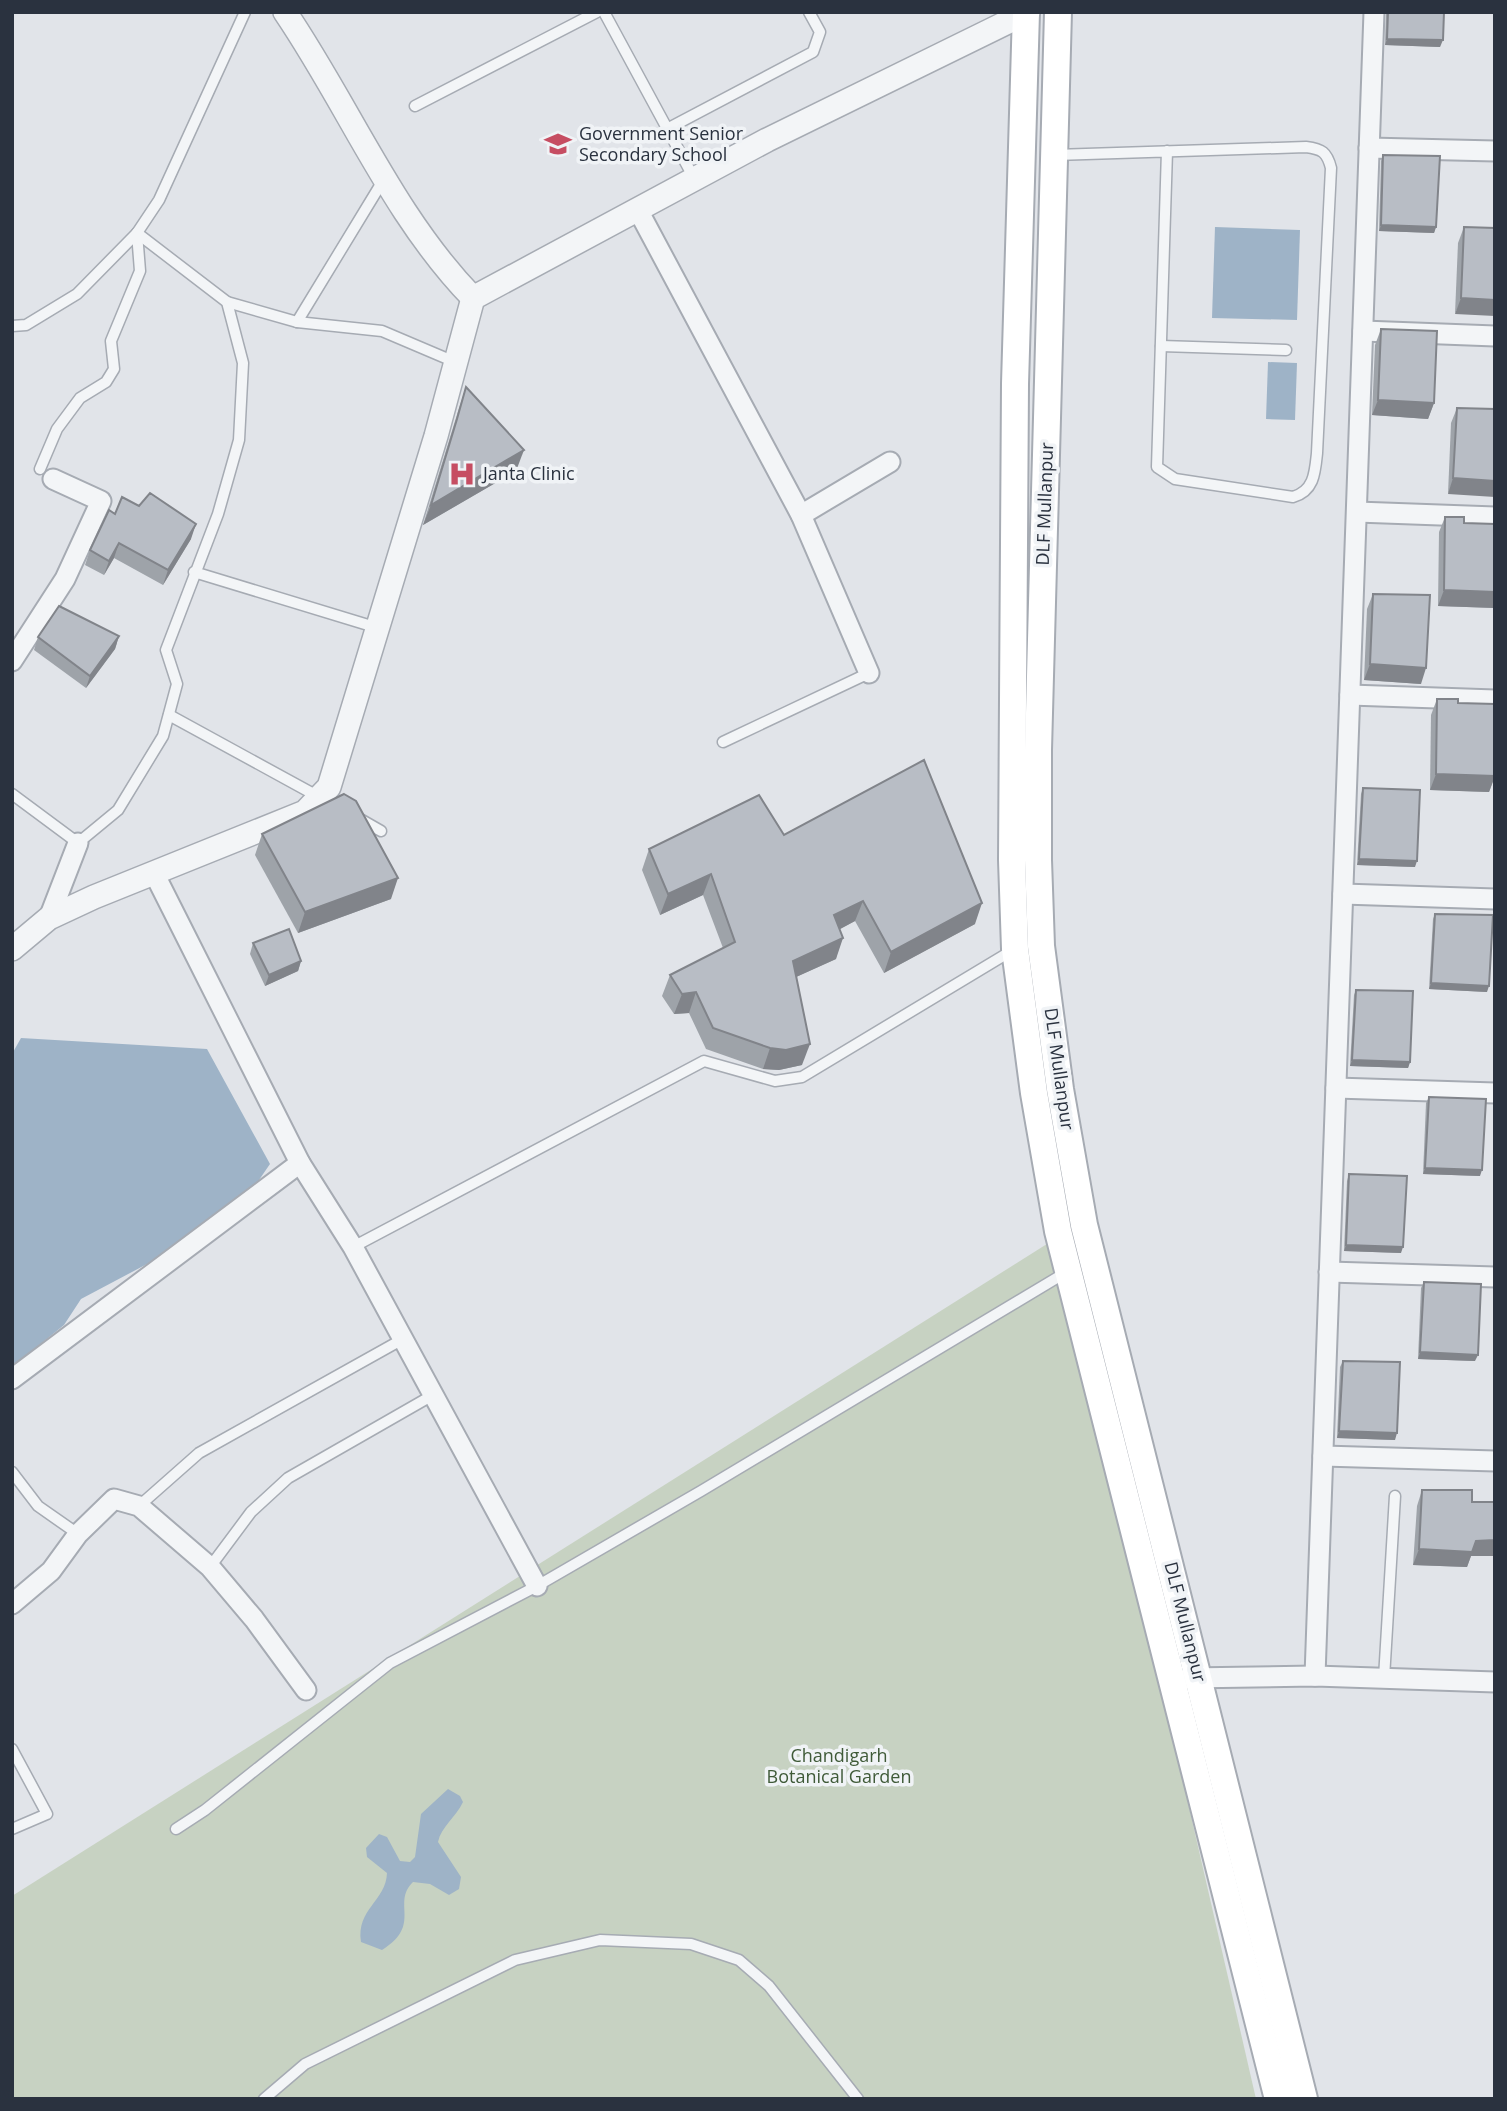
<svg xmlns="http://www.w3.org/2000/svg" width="1507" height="2111" viewBox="0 0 1507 2111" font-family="'Open Sans',sans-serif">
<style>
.green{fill:#c7d2c2}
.water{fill:#9eb3c7}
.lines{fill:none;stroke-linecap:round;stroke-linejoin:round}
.service-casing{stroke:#a6abb3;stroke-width:13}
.minor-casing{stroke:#a6abb3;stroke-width:23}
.tertiary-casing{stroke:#a6abb3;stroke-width:26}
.secondary-casing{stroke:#a6abb3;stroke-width:30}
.service{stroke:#f3f5f7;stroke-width:10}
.minor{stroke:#f3f5f7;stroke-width:19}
.tertiary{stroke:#f3f5f7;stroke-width:23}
.secondary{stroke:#fff;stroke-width:26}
.wall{fill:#9ea3a9}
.shaded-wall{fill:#81848a}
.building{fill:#b8bdc5;stroke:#81848a;stroke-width:2}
.labels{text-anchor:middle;stroke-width:7;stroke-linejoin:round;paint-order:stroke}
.poi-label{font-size:18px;fill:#2a323f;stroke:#f0f3f6;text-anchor:start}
.street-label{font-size:18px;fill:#2a323f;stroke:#f0f3f6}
.park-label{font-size:18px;fill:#3f5a38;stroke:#f0f3f6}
</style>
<rect width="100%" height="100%" fill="#e1e4e9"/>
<polygon class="green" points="1058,1237 1256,2099 12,2099 12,1896"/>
<g class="water">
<polygon points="1215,227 1300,230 1297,320 1212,318"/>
<polygon points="1268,362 1297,363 1295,420 1266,419"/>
<polygon points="21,1038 207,1049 270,1164 232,1219 81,1299 64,1325 12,1367 12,1054"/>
<path d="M448,1789L460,1796L463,1802C456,1817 441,1827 438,1842L461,1877L459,1889L449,1895L430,1884L413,1882C391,1903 423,1925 382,1950L361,1942C356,1909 386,1901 387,1873L367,1857L366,1848L379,1834L387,1837L400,1861L410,1862L415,1857L421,1814Z"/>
</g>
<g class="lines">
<defs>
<g id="service">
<polyline points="604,12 695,180"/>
<polyline points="415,106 597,12"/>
<polyline points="667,129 813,52 820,32 809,12"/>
<path d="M1055,155L1306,147C1322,149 1327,152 1331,168L1317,453C1315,473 1314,491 1293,497L1175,479L1157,467L1167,151"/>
<polyline points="227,302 297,322 382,331 455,362"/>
<polyline points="297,322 384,179"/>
<polyline points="12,326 26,325 77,294 137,233 159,200 245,12"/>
<polyline points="1161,346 1286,350"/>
<polyline points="40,469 57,429 80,398 106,382 114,369 111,341 140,271 137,233"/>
<polyline points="194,572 378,628"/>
<polyline points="169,715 319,797"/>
<polyline points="723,742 869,673"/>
<polyline points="12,794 78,843 118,810 163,736 177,684 166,650 218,514 239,440 243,363 227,302 137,233"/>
<polyline points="360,819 381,831"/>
<polyline points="353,1247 704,1061 775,1081 802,1077 1013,950"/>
<polyline points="12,1472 38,1506 78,1534"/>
<polyline points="139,1506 199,1453 403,1339"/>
<polyline points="210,1567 251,1512 288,1478 433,1395"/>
<polyline points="1384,1678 1395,1496"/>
<polyline points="12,1749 47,1814 12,1829"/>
<polyline points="176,1829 205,1810 390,1663 537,1586 701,1491 1065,1273"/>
<polyline points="264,2099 305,2064 515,1960 600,1940 691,1944 739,1960 769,1986 858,2099"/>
</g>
<g id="minor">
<polyline points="1369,148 1495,151"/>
<polyline points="639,212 801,515 869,673"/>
<polyline points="1363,331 1495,336"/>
<polyline points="1357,512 1495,517"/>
<polyline points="801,515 890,462"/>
<polyline points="12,661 65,579 101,501 53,479"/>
<polyline points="1350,695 1495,700"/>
<polyline points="155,875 300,1163 353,1247 537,1586"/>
<polyline points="1343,894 1495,899"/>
<polyline points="49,918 78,843"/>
<polyline points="1336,1088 1495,1093"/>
<polyline points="1329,1272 1495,1277"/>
<polyline points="12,1379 300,1163"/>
<polyline points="1323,1456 1495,1461"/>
<polyline points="12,1604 51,1571 78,1534 114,1499 139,1506 210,1567 254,1619 306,1690"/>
<polyline points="1315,1676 1374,12"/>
<polyline points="1188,1678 1315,1676 1495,1682"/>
</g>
<g id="tertiary">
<path d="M285,12C349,106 393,216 473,298"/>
<polyline points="12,949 49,918 94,897 305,812 329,787 436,436 473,298 767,140 1028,12"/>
</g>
<g id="secondary">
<polyline points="1026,12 1015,384 1012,860 1015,949 1034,1093 1058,1231 1278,2099"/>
<polyline points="1058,12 1038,750 1038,860 1041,946 1060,1089 1084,1225 1304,2099"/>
</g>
</defs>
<use href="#service" class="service-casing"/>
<use href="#minor" class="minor-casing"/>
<use href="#tertiary" class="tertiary-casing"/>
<use href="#secondary" class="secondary-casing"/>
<use href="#service" class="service"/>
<use href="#minor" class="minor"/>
<use href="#tertiary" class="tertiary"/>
<use href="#secondary" class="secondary"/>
</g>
<g class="wall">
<polygon points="1386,12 1444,12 1440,47 1385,45"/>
<polygon points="1383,155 1436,227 1434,233 1379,231 1381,161"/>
<polygon points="1464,227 1495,228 1455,314 1458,243"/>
<polygon points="1381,329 1434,403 1428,419 1372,415 1375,345"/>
<polygon points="466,387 516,471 423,525 459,408"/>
<polygon points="1457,408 1495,409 1448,494 1451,423"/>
<polygon points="115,514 191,539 163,585 114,558 104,575 85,565 90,550"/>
<polygon points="1445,517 1464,523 1495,524 1495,608 1438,606 1439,532"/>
<polygon points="1373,594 1421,684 1364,680 1367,609"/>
<polygon points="119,636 115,649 86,688 34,650 38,637"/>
<polygon points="1437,699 1458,703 1495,776 1489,792 1430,790 1431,715"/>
<polygon points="1363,788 1415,867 1357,865 1361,794"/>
<polygon points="262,834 391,899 298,933 255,855"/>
<polygon points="784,835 975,924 884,973 855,921 840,929 836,959 796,977 802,1065 779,1070 763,1069 706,1049 689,1013 674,1014 662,996 670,975 723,948 703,895 660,915 642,870 649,849"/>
<polygon points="1435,914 1487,992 1429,989 1433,919"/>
<polygon points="253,943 301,961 298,971 265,986 250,954"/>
<polygon points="1356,990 1410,1062 1408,1068 1350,1066 1354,995"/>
<polygon points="1429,1097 1480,1176 1423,1174 1426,1103"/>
<polygon points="1349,1174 1401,1253 1344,1251 1347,1181"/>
<polygon points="1424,1282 1475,1361 1418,1359 1421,1288"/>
<polygon points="1343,1361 1395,1440 1337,1438 1340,1367"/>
<polygon points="1495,1406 1495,1440 1493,1440"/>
<polygon points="1422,1490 1472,1502 1495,1502 1495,1556 1471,1556 1467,1567 1413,1565 1417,1506"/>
</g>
<g class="shaded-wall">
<polygon points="1387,39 1443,40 1440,47 1385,45"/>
<polygon points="1381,225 1436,227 1434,233 1379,231"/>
<polygon points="1461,298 1495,300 1495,316 1455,314"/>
<polygon points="1378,400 1434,403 1428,419 1372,415"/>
<polygon points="524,450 516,471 423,525 431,505"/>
<polygon points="1453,478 1495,481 1495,497 1448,494"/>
<polygon points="196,524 191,539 163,585 168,570"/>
<polygon points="119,543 114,558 104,575 109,561"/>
<polygon points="1444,590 1495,592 1495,608 1438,606"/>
<polygon points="119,636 115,649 86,688 90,676"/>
<polygon points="1370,664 1426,668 1421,684 1364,680"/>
<polygon points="1436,774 1495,776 1489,792 1430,790"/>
<polygon points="1359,859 1417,861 1415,867 1357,865"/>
<polygon points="711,874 703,895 660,915 668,894"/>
<polygon points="398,878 391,899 298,933 305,912"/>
<polygon points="863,901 855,921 827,936 834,915"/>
<polygon points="982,903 975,924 884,973 891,952"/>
<polygon points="843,938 836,959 785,982 793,961"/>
<polygon points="301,961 298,971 265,986 269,975"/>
<polygon points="1431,983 1489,986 1487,992 1429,989"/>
<polygon points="696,992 689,1013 674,1014 682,994"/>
<polygon points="810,1044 802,1065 779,1070 763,1069 770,1048"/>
<polygon points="1352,1060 1410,1062 1408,1068 1350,1066"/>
<polygon points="1425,1168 1482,1170 1480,1176 1423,1174"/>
<polygon points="1346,1245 1403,1247 1401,1253 1344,1251"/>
<polygon points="1420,1352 1478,1355 1475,1361 1418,1359"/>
<polygon points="1339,1431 1397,1433 1395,1440 1337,1438"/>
<polygon points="1495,1540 1495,1556 1471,1556 1467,1567 1413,1565 1419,1549 1476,1541"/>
</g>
<g class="building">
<polygon points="1388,12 1444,12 1443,40 1387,39"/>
<polygon points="1383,155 1440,156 1436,227 1381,225"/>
<polygon points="1464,227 1495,228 1495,300 1461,298"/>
<polygon points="1381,329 1437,331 1434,403 1378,400"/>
<polygon points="466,387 524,450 431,505 457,419"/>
<polygon points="1457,408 1495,409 1495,481 1453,478"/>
<polygon points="150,493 196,524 168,570 119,543 109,561 90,550 109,510 115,514 122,497 139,506"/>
<polygon points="1445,517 1464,517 1464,523 1495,524 1495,592 1444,590"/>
<polygon points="1373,594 1430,595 1426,668 1370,664"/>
<polygon points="59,606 119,636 90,676 38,637"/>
<polygon points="1437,699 1458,699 1458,703 1495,704 1495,776 1436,774"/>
<polygon points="924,760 982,903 891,952 863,901 834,915 843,938 793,961 810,1044 786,1050 770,1048 713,1028 696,992 682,994 670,975 735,942 711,874 668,894 649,849 759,795 784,835"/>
<polygon points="1363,788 1420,790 1417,861 1359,859"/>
<polygon points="344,794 356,801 398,878 305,912 262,834"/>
<polygon points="1435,914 1493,915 1489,986 1431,983"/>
<polygon points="289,929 301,961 269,975 253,943"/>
<polygon points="1356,990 1413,991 1410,1062 1352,1060"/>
<polygon points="1429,1097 1486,1099 1482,1170 1425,1168"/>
<polygon points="1349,1174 1407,1176 1403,1247 1346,1245"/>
<polygon points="1424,1282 1481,1284 1478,1355 1420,1352"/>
<polygon points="1343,1361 1400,1362 1397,1433 1339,1431"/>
<polygon points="1422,1490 1472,1490 1472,1502 1495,1502 1495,1540 1476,1541 1472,1552 1419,1549"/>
</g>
<defs>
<symbol id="school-bare" viewBox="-9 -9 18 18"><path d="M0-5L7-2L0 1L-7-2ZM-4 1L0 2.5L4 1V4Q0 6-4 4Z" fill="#c64d62" stroke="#f0f3f6" stroke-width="2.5" paint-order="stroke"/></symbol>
<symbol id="hospital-bare" viewBox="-9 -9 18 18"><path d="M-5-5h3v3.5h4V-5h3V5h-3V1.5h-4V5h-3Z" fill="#c64d62" stroke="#f0f3f6" stroke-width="2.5" paint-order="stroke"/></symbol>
</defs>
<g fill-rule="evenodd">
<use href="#school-bare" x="539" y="125" width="38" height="38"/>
<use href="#hospital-bare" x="443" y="455" width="38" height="38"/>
</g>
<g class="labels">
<g class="poi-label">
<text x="579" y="140">Government Senior<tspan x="579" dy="21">Secondary School</tspan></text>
<text x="483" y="480">Janta Clinic</text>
</g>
<g class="street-label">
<text transform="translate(1045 504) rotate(-88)" y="6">DLF Mullanpur</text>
<text transform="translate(1059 1069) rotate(82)" y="6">DLF Mullanpur</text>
<text transform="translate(1185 1622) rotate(76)" y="6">DLF Mullanpur</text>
</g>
<g class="park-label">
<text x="839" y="1762">Chandigarh<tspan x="839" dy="21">Botanical Garden</tspan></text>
</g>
</g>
<rect width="1507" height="2111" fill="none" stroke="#2a323f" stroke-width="28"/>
</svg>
